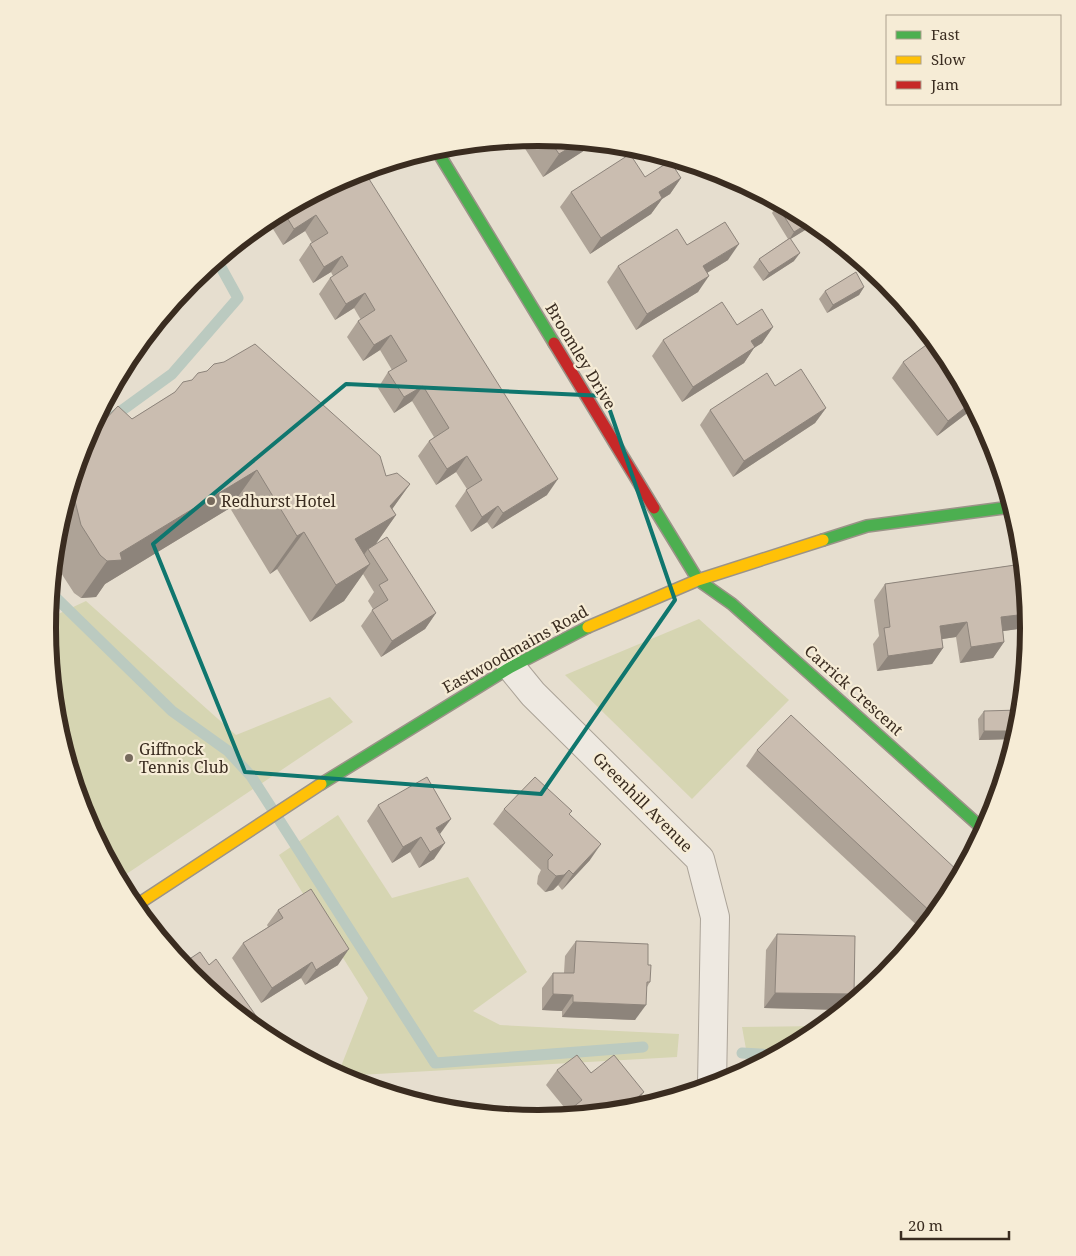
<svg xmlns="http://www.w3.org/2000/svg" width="1076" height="1256" viewBox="0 0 1076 1256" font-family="'Noto Serif',serif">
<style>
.green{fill:#d6d5b2}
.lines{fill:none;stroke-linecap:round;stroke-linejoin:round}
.stream{stroke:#bbcac0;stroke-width:11}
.street-casing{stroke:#aba398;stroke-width:30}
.fast-casing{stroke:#9b9388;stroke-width:14}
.slow-casing{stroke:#9b9388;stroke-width:14}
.jam-casing{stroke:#9b9388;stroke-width:14}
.street{stroke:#eee9e1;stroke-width:28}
.fast{stroke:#4caf50;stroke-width:11}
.slow{stroke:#ffc107;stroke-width:11}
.jam{stroke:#c62828;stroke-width:11}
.wall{fill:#aea397}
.shaded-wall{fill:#8d847b}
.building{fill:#cabdb0;stroke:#8d847b}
.marked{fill:none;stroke:#0f766e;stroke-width:4;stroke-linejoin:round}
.poi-dot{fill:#766a5d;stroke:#f6ecd6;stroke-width:2}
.labels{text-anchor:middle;stroke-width:4.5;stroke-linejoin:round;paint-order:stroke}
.street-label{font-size:16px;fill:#3a2c20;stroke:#f6ecd6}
.poi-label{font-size:16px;fill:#3a2c20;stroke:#f6ecd6;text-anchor:start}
.rim{fill:none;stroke:#3a2c20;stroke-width:6}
</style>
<rect width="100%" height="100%" fill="#e6decf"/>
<g class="green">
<path d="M86,601L236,735L330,697L353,722L119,879C107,858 93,837 84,815C61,753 43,671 50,605L56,615Z"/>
<polygon points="699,619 789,700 692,799 565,675"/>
<polygon points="338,815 392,898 468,877 527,972 473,1011 500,1025 679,1034 677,1057 341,1076 338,1074 368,998 279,855"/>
<polygon points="822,1026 810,1036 785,1050 746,1049 742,1027"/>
</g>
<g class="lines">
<g class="stream">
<polyline points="88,435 172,374 238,298 217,260"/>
<polyline points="51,593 172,711 228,751 251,776 435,1063 643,1047"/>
<polyline points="742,1053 774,1055"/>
</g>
<defs>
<polyline id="street" points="511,667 533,694 700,859 715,917 712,1085"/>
<g id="fast">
<polyline points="436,149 554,343"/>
<polyline points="654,508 698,580 732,604 984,830"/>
<polyline points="823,540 867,526 1011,507"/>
<polyline points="321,784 511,667 588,627"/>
</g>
<g id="slow">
<polyline points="588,627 698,580 823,540"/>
<polyline points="135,906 321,784"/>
</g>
<polyline id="jam" points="554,343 654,508"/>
</defs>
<use href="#street" class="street-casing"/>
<use href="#fast" class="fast-casing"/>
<use href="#slow" class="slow-casing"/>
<use href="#jam" class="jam-casing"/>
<use href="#street" class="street"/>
<use href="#fast" class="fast"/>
<use href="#slow" class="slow"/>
<use href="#jam" class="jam"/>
</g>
<g class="wall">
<polygon points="538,138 596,143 543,177 519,139"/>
<polygon points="351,175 547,495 492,529 487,522 471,532 455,506 467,489 456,472 436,485 418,456 429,441 434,437 412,401 394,413 378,388 388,372 392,370 380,350 363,361 347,337 358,321 361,320 354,308 335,320 319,294 330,278 333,276 331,272 313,283 299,260 310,244 312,243 305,231 283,245 268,221 271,217"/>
<polygon points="645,177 681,178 670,194 662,199 651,214 590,254 560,207 571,192"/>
<polygon points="777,205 811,220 815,224 790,239 794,261 763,281 753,267 759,259 788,239 772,213"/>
<polygon points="728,260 707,273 698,292 636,330 607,282 618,266"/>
<polygon points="864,287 859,295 827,313 819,299 825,291"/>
<polygon points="737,325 773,327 762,343 754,348 744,363 682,402 652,356 663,340"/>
<polygon points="946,356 974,408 937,436 892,378 903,362"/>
<polygon points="207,371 386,476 410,484 392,509 396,515 375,545 436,613 425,629 381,657 361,626 373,609 368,601 374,592 363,574 344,601 310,622 277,569 270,574 230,508 105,584 96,597 81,598 74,593 54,562 57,532 84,442 132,419 175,392 192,380"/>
<polygon points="775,386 826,408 815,423 733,477 700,425 710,410"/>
<polygon points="1022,564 1028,628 1026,653 1021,654 1018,629 1003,631 1004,642 993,658 960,663 956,637 942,639 943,648 932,664 877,671 873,644 879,636 874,600 885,584"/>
<polygon points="984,711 1019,724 1010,754 1010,745 1014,739 979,740 978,719"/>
<polygon points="757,750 946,901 922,930 746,766"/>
<polygon points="378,805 440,835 434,859 419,868 410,852 392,863 367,821"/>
<polygon points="504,809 569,815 590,860 562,890 558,885 553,890 545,892 537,884 538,876 541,870 493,824"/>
<polygon points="278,910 338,965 305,985 301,978 261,1003 232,958 243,943 268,927 267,925"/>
<polygon points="777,934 854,994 844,1008 842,1010 764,1008 766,950"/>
<polygon points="576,941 648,965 650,982 647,987 635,1020 562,1017 562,1011 542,1010 542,988 553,973 564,973 565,956"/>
<polygon points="794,1035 810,1036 783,1051 786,1045 787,1045"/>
<polygon points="557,1070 591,1073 633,1108 568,1112 546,1085"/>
</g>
<g class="shaded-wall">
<polygon points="579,142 596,143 543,177 559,154"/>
<polygon points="681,178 670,194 662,199 651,214 590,254 601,238 659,192"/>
<polygon points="316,215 305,231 283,245 294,229"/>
<polygon points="812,221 815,224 789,240 794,232"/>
<polygon points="739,244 728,260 692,282 703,266"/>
<polygon points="800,253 794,261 763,281 769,273"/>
<polygon points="342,256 331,272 313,283 324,267"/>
<polygon points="709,276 698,292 636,330 647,314"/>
<polygon points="864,287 859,295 827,313 833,305"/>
<polygon points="365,293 354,308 335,320 346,304"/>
<polygon points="773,327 762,343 754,348 744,363 682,402 693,387 751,341"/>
<polygon points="391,335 380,350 363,361 374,345"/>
<polygon points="423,386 412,401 394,413 404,397"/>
<polygon points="971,403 974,408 937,436 948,421"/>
<polygon points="826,408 815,423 733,477 744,461"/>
<polygon points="467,456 456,472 436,485 447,469"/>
<polygon points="257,470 230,508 105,584 96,597 81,598 107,561"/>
<polygon points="558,479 547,495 492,529 503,513"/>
<polygon points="410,484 383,522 396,515 370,552 368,549 363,556 355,539 390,506"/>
<polygon points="498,506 487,522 471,532 482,517"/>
<polygon points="304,532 277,569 270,574 297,536"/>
<polygon points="370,564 344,601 310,622 336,585"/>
<polygon points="436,613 425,629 381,657 392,641"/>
<polygon points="1027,614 1027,616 1018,629 990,633 1001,617"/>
<polygon points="967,622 956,637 929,641 940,626"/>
<polygon points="1004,642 993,658 960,663 971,647"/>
<polygon points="1027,646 1026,653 1021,654"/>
<polygon points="943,648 932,664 877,671 888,656"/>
<polygon points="984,731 1017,731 1014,739 979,740"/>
<polygon points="451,819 440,834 436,828"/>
<polygon points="421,837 410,852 392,863 403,847"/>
<polygon points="445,843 434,859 419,868 430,852"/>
<polygon points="601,844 590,860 562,890 573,874"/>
<polygon points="569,870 558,885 553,890 545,892 556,876"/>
<polygon points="349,949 338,965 305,985 316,970"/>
<polygon points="312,962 301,978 261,1003 272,988"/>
<polygon points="775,993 854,994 844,1008 842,1010 764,1008"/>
<polygon points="553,994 573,995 562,1011 542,1010"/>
<polygon points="573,1002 646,1005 635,1020 562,1017"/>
<polygon points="259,1020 254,1027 252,1025"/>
<polygon points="644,1092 633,1108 629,1104"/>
</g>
<g class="building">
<polygon points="549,139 579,142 559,154"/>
<polygon points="630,154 645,177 670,161 681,178 659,192 662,198 601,238 571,192"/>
<polygon points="364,171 558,479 503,513 498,506 482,517 466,490 482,480 467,456 447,469 429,441 449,428 423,386 404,397 388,372 407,361 391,335 374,345 358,321 375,310 365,293 346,304 330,278 348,266 342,256 324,267 310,244 328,233 316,215 294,229 283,211 351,175"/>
<polygon points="779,204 811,220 812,221 794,232 777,205"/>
<polygon points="725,222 739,244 703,266 709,276 647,314 618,266 677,229 687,245"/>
<polygon points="790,238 800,253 769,273 759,259"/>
<polygon points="856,272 864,287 833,305 825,291"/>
<polygon points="722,302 737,325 762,309 773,327 751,341 755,347 693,387 663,340"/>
<polygon points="933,340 946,356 971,403 948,421 903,362"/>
<polygon points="255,344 380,456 386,476 397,473 410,484 390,506 396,515 355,539 370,564 336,585 304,532 297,536 257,470 120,553 122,560 107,561 100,555 81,525 71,485 84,442 118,406 132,419 175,392 183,382 192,380 198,373 207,371 214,364 224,362"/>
<polygon points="801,369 826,408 744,461 710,410 767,373 775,386"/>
<polygon points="387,537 436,613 392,641 372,610 388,600 379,585 388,580 368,549"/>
<polygon points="1022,564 1027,614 1001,617 1004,642 971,647 967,622 940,626 943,648 888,656 884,628 890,627 885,584"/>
<polygon points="1020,710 1019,724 1017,731 984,731 984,711"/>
<polygon points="791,715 960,873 946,901 934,915 757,750"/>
<polygon points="427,777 451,819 436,828 445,843 430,852 421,837 403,847 378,805"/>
<polygon points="535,777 572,811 569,814 601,844 573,874 569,870 564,875 556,876 548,869 548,860 553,855 504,809"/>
<polygon points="311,889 349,949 316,970 312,962 272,988 243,943 283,918 278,910"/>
<polygon points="777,934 855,936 854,994 775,993"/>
<polygon points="576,941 648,944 648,965 651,965 650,982 647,982 646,1005 573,1002 573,995 553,994 553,973 574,973"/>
<polygon points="200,952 209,965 216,959 259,1020 252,1025 191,975 182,964"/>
<polygon points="794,1035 810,1036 794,1044"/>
<polygon points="786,1045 792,1046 786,1049"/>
<polygon points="577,1055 591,1073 614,1055 644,1092 629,1104 634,1109 562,1116 582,1100 557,1070"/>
<polygon points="538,1110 543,1118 528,1118"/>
</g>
<path class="marked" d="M346,384L605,396L675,600L541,794L245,772L153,544Z"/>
<g class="poi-dot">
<circle cx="211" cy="501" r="5"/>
<circle cx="129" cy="758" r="5"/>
</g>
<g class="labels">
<g class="street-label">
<text transform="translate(581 356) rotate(59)" y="6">Broomley Drive</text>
<text transform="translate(515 649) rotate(-29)" y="6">Eastwoodmains Road</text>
<text transform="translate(854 690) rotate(42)" y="6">Carrick Crescent</text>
<text transform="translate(643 802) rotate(45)" y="6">Greenhill Avenue</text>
</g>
<g class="poi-label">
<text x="221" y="507">Redhurst Hotel</text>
<text x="139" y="755">Giffnock<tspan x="139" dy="18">Tennis Club</tspan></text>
</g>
</g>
<path d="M0 0H1076V1256H0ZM56 628a482 482 0 1 1 964 0a482 482 0 1 1-964 0Z" fill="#f6ecd6" fill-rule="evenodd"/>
<path class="rim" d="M56 628a482 482 0 1 1 964 0a482 482 0 1 1-964 0Z"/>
<rect x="886" y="15" width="175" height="90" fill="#f6ecd6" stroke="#ab9f8d"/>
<rect x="896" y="31" width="25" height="8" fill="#4caf50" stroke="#ab9f8d"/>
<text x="931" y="40" font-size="15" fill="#3a2c20">Fast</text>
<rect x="896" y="56" width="25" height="8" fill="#ffc107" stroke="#ab9f8d"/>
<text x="931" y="65" font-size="15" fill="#3a2c20">Slow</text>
<rect x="896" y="81" width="25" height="8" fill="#c62828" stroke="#ab9f8d"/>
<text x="931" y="90" font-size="15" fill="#3a2c20">Jam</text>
<path d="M901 1231v8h108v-8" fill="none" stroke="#3a2c20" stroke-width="2.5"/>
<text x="908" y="1231" font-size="15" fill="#3a2c20" stroke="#f6ecd6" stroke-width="4" paint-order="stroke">20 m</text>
</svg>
